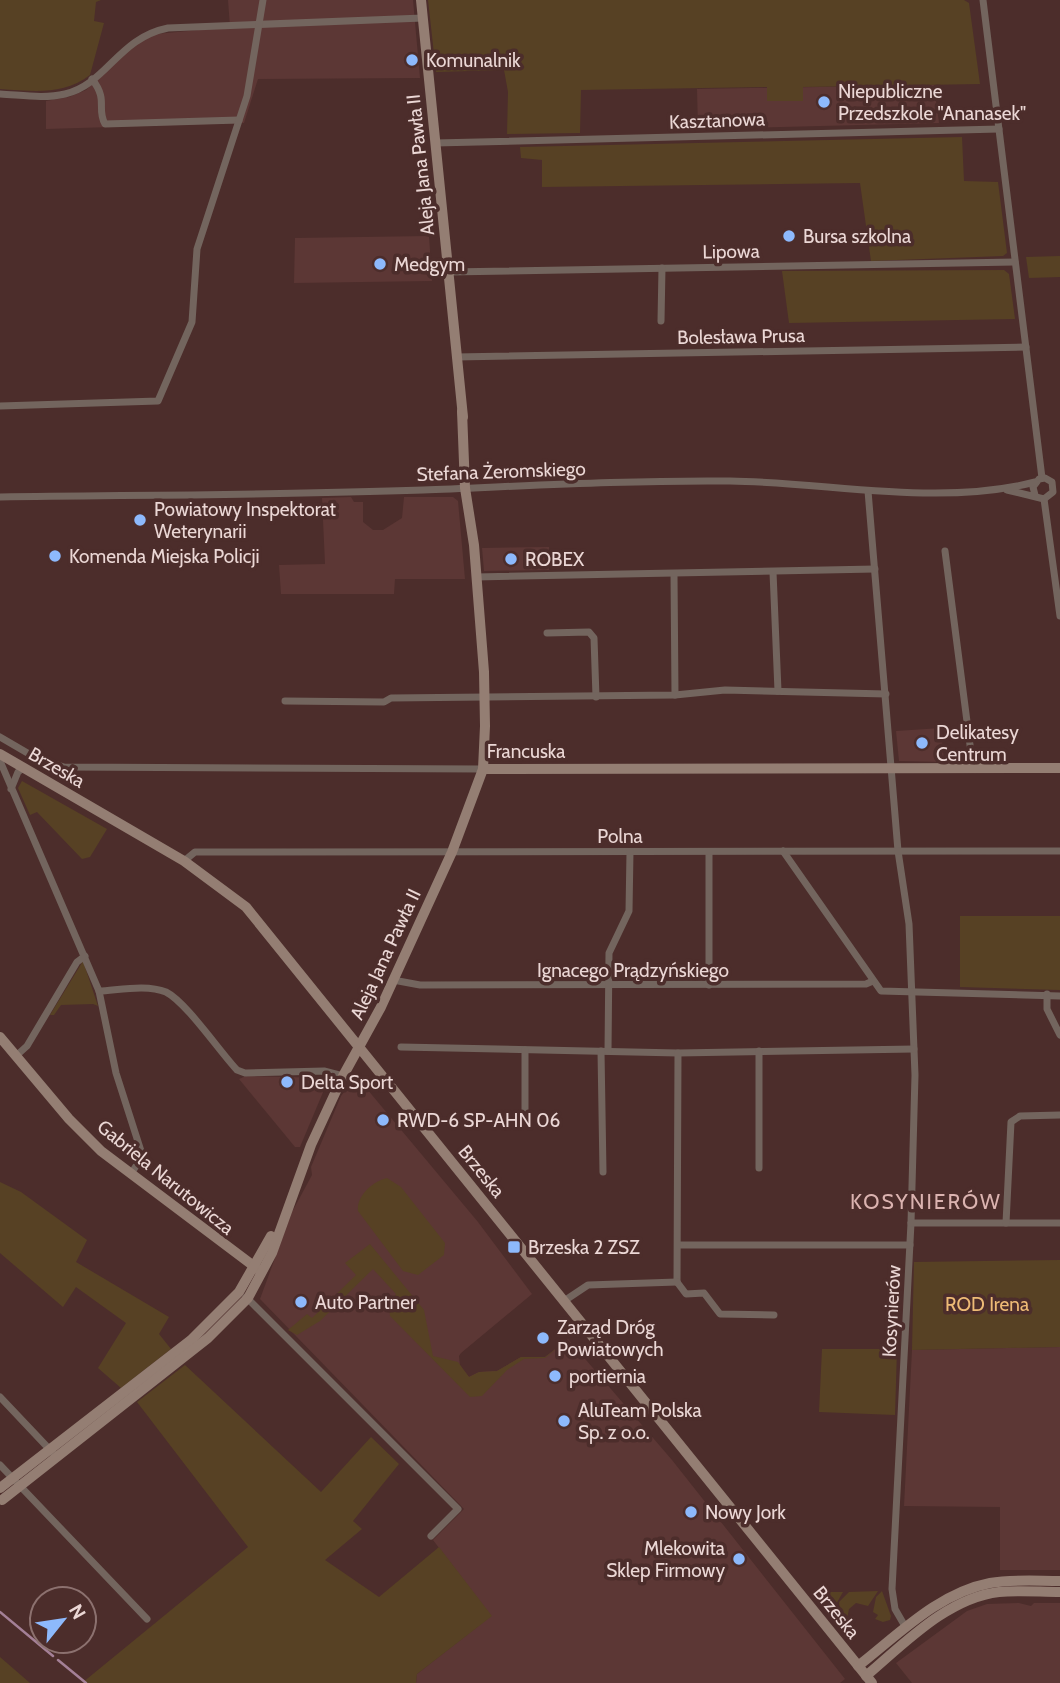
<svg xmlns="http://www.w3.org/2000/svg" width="1060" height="1683" viewBox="0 0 1060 1683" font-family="Cabin,sans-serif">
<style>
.built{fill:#5c3735}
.green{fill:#574124}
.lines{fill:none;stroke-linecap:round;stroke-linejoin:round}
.stream{stroke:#a48097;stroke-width:2.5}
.street{stroke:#73655e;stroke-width:7}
.secondary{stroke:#947e73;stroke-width:10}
.poi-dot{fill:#8db9fc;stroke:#4c2d2b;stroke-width:2.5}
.labels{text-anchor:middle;stroke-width:7;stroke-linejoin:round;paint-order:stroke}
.poi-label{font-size:19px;fill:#ebd7d5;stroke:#4c2d2b;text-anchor:start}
.street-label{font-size:19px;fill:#ebd7d5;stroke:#4c2d2b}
.park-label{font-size:19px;fill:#eebb76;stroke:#4c2d2b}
.neighbourhood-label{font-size:21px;letter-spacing:2px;fill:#dbb3b0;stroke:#4c2d2b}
</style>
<rect width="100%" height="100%" fill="#4c2d2b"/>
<g class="built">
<polygon points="228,0 413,0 420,78 258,79 244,123 46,129 46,101 69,97 86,90 136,42 156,34 230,27"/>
<polygon points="934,85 939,123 698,129 697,89"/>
<polygon points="429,236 432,281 294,283 295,238"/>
<polygon points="351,497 354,502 363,502 363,522 373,530 383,530 402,518 404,497 453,497 458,501 465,579 395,579 394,594 281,594 279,565 325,564 322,498"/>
<polygon points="549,547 549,570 484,571 482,548"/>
<polygon points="941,728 944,762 899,761 896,731"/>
<polygon points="246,1076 329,1078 300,1147 295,1147 239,1079"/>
<polygon points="362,1083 478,1222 532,1294 461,1353 459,1356 460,1366 469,1377 479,1372 497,1371 521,1357 545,1357 568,1339 672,1460 845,1679 840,1683 416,1683 417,1674 491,1616 433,1540 464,1509 260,1299 292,1212 312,1175 311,1167 341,1096 348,1087"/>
<polygon points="1060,1347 1060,1570 1000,1570 1000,1507 904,1506 912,1350"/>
<polygon points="1019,1603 1031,1606 1034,1603 1060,1603 1060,1683 912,1683 896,1663 967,1611 987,1604"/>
</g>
<g class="green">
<path d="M0,0H101L96,2L94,21L104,23L90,75C62,96 33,91 0,89Z"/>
<polygon points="428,0 964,0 969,3 980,84 803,87 803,101 767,101 767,87 581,90 580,133 507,134 508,92 504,70 436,72"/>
<polygon points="962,137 964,181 998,182 1007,253 1003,256 871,261 860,183 542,187 542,160 521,158 520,147"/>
<polygon points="1060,256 1060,277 1029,278 1026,257"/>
<polygon points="1004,270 1009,274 1015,319 789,323 782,271"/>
<polygon points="22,781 107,829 90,857 82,859 37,812 30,815 18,788"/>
<polygon points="960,916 1060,916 1060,990 960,987"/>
<polygon points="83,961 98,1006 93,1004 61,1005 54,1015 50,1015"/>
<path d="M387,1178L401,1187L445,1243L444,1255L418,1275L403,1271L358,1211C356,1196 373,1181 387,1178Z"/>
<polygon points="0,1182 21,1192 87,1240 76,1262 169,1317 159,1334 171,1349 121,1388 98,1368 126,1323 76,1287 63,1307 0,1253"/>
<polygon points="370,1244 424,1310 433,1356 458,1362 469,1377 479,1372 497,1371 521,1357 545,1357 568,1340 545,1358 524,1359 507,1370 482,1396 470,1397 390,1316 389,1304 396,1294 373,1269 320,1321 297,1335 288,1330 307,1314 312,1318 356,1275 345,1263"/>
<polygon points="1060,1260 1060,1347 912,1350 914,1262"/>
<polygon points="822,1349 897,1349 895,1415 819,1412"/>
<polygon points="185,1365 321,1492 371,1437 399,1464 353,1521 362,1529 325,1560 379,1597 439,1547 492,1616 417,1674 416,1683 82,1683 248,1547 137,1402"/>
<polygon points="878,1591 868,1606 856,1603 849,1609 847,1619 840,1619 839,1602 849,1592"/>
<polygon points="882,1591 891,1616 890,1620 883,1622 875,1619 878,1615 873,1612 876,1597"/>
<polygon points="814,1592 843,1592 835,1606 835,1617"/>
<polygon points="0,1657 30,1683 0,1683"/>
</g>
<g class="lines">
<g class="stream">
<polyline points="0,1612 53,1656"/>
<polyline points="58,1660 86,1683"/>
</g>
<g class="street">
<polyline points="983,0 1042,478"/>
<path d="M92,79C109,101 96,108 105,124L239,120"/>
<path d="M0,94C21,95 44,99 65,94C107,84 118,38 168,28L423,18"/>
<polyline points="435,143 999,129"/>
<polyline points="448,272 1015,262"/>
<polyline points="661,321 662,268"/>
<polyline points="456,357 1026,347"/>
<polyline points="0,406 158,401 192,322 197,249 247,96 263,0"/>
<polyline points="1007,490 1044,499 1053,492 1052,482 1045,478 1039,479 1033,487 1035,495"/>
<polyline points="868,491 898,851 909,924 915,1075 911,1223 892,1589 895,1609 906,1628"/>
<path d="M0,497C141,495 282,495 423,490C525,486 628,480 730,481C829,482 937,507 1035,482"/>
<polyline points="1044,499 1060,616"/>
<polyline points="945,551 973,768"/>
<polyline points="773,572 778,691"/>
<polyline points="674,574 675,695"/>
<polyline points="476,577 875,569"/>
<polyline points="547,633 589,632 594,638 596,697"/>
<polyline points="285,701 384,702 391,698 675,695 725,690 886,694"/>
<polyline points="0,737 36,758 64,767 483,769"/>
<polyline points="0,761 99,991 116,1073 141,1151 141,1158 131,1174"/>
<polyline points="11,789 18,772 23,768"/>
<polyline points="783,851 881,991 1060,996"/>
<polyline points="709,852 709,985"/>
<polyline points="184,861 195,852 1060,851"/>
<polyline points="393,980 420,985 866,984 873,981"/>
<path d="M99,991C119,990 147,984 166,992C186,1002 220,1052 237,1070L245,1073L324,1071L343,1076"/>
<polyline points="1047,994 1047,1009 1060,1035"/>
<polyline points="401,1047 678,1053 914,1049"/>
<polyline points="525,1050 525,1116"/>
<polyline points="601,1051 603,1172"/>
<polyline points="608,1051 609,953 629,911 630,852"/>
<polyline points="759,1051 759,1168"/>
<polyline points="17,1055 27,1046 77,962 85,956"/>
<polyline points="911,1223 1060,1223"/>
<polyline points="1006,1223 1011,1122 1020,1116 1060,1115"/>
<polyline points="679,1245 910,1245"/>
<polyline points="677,1282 678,1053"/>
<polyline points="677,1282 686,1294 704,1293 720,1314 774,1315"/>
<polyline points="246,1297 458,1509 431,1536"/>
<polyline points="564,1301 588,1285 677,1282"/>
<polyline points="0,1397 53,1453"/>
<polyline points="0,1465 147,1619"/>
</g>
<g class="secondary">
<polyline points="421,0 463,417"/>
<polyline points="0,754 184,861 246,907 872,1683"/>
<polyline points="483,769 1060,768"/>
<polyline points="0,1037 69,1119 101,1151 259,1270"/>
<polyline points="0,1488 191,1340 239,1292 271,1236"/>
<polyline points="2,1500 208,1338 248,1298 272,1253 311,1145 343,1076 381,1007 452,852 483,769 485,726 484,672 474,545 465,488 462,411"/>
<path d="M858,1666C898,1635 938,1593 990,1583C1013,1579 1037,1581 1060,1581"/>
<path d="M866,1676C904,1644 947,1598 999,1592C1019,1590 1040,1592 1060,1592"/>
</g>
</g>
<g class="poi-dot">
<circle cx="412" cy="60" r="7"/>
<circle cx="824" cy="102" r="7"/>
<circle cx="789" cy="236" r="7"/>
<circle cx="380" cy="264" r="7"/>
<circle cx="140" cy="520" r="7"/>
<circle cx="55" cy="556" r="7"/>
<circle cx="511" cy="559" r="7"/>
<circle cx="922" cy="743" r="7"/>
<circle cx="287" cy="1082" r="7"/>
<circle cx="383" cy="1120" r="7"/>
<rect x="507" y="1240" width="14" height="14" rx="3.5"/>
<circle cx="301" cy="1302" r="7"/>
<circle cx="543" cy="1338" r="7"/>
<circle cx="555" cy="1376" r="7"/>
<circle cx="564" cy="1421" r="7"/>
<circle cx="691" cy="1512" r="7"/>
<circle cx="739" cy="1559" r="7"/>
</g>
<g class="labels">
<g class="poi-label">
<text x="426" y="67">Komunalnik</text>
<text x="838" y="98">Niepubliczne<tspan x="838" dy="22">Przedszkole "Ananasek"</tspan></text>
<text x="803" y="243">Bursa szkolna</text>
<text x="394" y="271">Medgym</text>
<text x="154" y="516">Powiatowy Inspektorat<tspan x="154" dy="22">Weterynarii</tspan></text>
<text x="69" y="563">Komenda Miejska Policji</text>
<text x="525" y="566">ROBEX</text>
<text x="936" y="739">Delikatesy<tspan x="936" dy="22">Centrum</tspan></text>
<text x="301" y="1089">Delta Sport</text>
<text x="397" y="1127">RWD-6 SP-AHN 06</text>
<text x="528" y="1254">Brzeska 2 ZSZ</text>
<text x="315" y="1309">Auto Partner</text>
<text x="557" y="1334">Zarząd Dróg<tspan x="557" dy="22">Powiatowych</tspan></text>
<text x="569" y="1383">portiernia</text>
<text x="578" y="1417">AluTeam Polska<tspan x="578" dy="22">Sp. z o.o.</tspan></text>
<text x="705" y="1519">Nowy Jork</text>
<text x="725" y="1555" text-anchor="end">Mlekowita<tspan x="725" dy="22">Sklep Firmowy</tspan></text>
</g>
<g class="street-label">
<text transform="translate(717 120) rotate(-2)" y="7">Kasztanowa</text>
<text transform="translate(420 165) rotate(-96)" y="7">Aleja Jana Pawła II</text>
<text transform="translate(731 251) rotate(-1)" y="7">Lipowa</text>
<text transform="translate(741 336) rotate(-1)" y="7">Bolesława Prusa</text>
<text transform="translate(501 471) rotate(-2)" y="7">Stefana Żeromskiego</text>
<text x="526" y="758">Francuska</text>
<text transform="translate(57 767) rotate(30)" y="7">Brzeska</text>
<text x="620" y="843">Polna</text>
<text transform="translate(385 954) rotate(-65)" y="7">Aleja Jana Pawła II</text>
<text x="633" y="977">Ignacego Prądzyńskiego</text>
<text transform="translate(482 1171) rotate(51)" y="7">Brzeska</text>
<text transform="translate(166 1177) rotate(39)" y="7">Gabriela Narutowicza</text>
<text transform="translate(891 1311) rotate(-87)" y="7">Kosynierów</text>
<text transform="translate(837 1612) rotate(51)" y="7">Brzeska</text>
</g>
<g class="park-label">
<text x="987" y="1311">ROD Irena</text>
</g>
<g class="neighbourhood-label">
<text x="926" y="1209">KOSYNIERÓW</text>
</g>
</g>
<g transform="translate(63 1620) rotate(60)"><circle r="33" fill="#4c2d2b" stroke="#8c716f" stroke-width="2"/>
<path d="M0-5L12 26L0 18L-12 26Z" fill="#8db9fc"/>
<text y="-10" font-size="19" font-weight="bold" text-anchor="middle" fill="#ebd7d5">N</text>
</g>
</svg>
